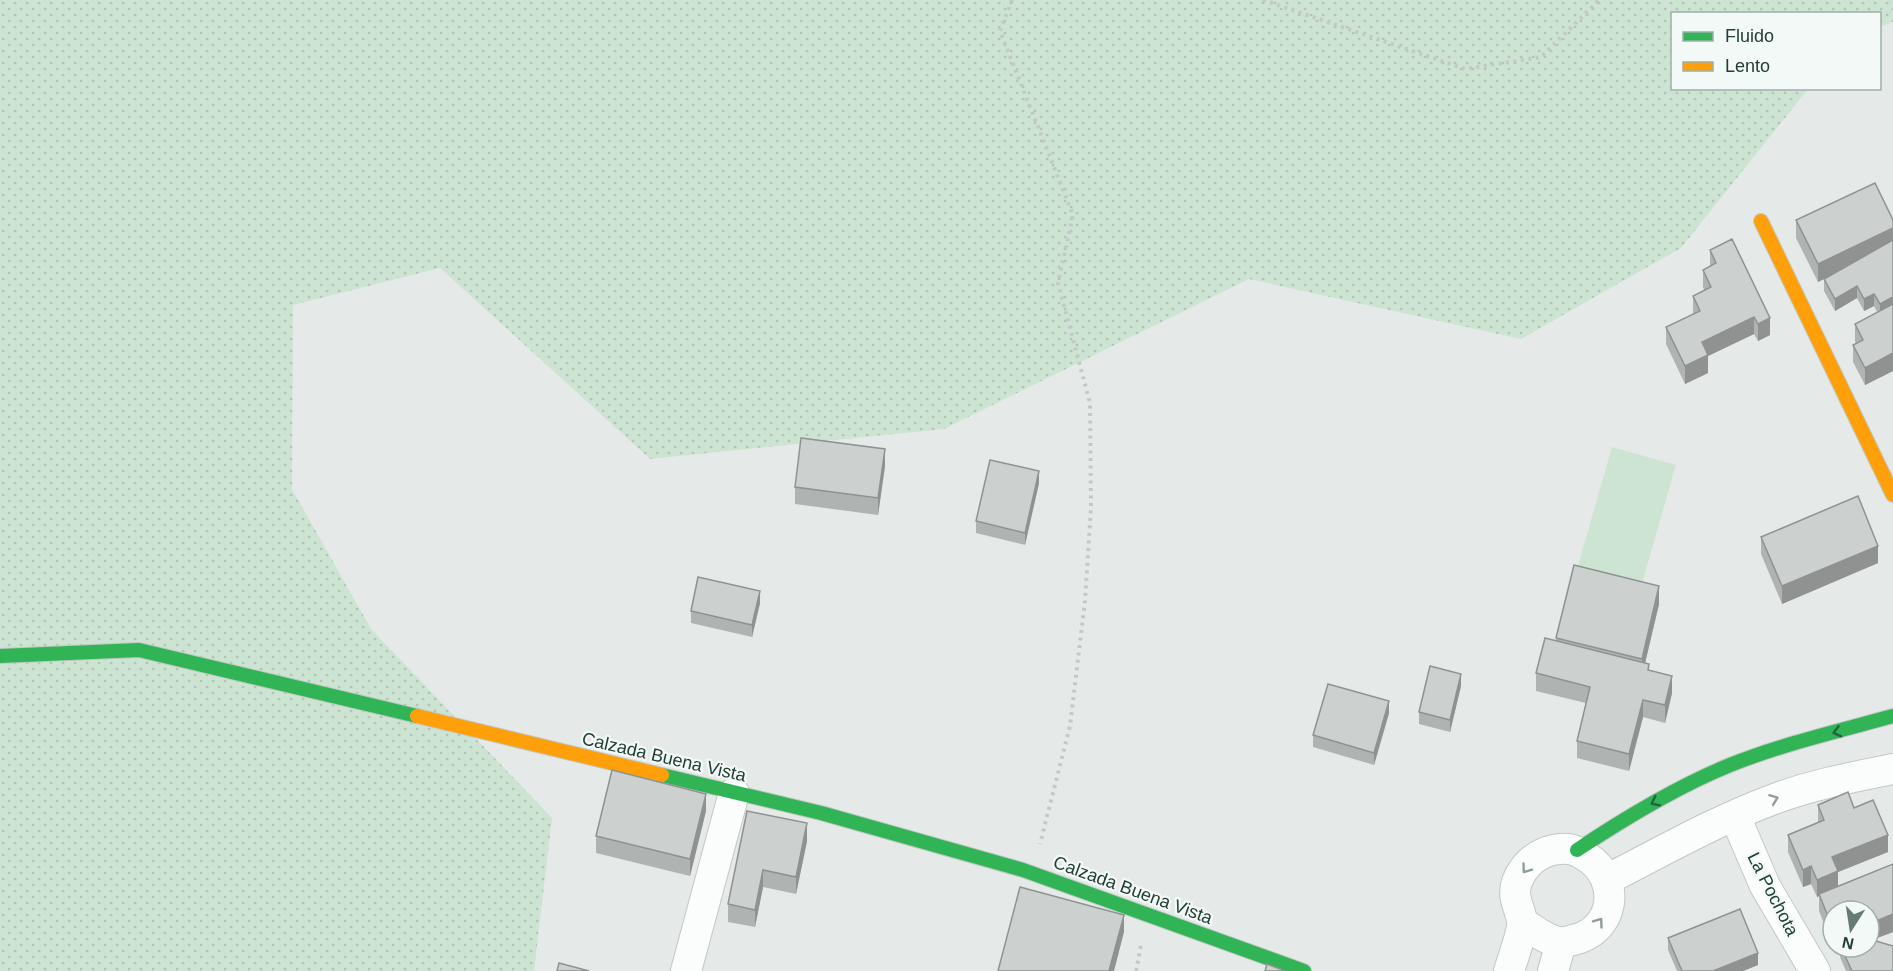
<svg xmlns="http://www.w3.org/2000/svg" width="1893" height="971" viewBox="0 0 1893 971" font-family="Arial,sans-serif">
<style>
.grass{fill:url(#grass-dots)}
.pitch{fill:#cde4d3}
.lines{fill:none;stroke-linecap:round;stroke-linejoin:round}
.street-casing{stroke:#c2c7c5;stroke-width:32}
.fast-casing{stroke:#c0c8c5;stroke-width:16}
.slow-casing{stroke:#c0c8c5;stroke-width:16}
.path{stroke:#c1cac6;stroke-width:4;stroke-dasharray:3 4.5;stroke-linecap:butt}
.street{stroke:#fbfcfc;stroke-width:30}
.fast{stroke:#30b455;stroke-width:14}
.slow{stroke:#ff9f0a;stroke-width:14}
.wall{fill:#afb4b2}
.shaded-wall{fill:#8f9291}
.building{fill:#ccd1cf;stroke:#8f9291;stroke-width:1.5}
.oneway{stroke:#26623f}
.oneway2{stroke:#8e9e99}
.labels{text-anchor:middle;stroke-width:4.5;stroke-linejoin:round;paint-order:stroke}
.street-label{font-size:18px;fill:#213f36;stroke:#f3f9f6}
</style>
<defs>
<pattern id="grass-dots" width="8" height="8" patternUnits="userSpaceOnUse" patternTransform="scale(1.5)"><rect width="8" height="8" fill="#cde4d3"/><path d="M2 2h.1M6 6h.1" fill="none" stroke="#b0c5b6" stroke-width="1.8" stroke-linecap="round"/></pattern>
</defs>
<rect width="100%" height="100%" fill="#e5eae8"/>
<polygon class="grass" points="0,0 1893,0 1893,22 1880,27 1880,14 1672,14 1672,88 1808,89 1681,248 1521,339 1249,279 944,429 650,459 440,268 293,305 292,489 371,629 552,818 534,971 0,971"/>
<polygon class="pitch" points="1612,447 1676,465 1639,594 1575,576"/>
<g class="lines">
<defs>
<g id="street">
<polyline points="1735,816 1765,886 1815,971"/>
<path d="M1608,879C1663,851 1719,819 1777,798C1815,784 1854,777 1893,769"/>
<polyline points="686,971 734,793"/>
<path d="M1509,971C1512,961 1523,931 1522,922C1521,909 1511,898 1517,882C1523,866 1536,854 1553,850C1567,847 1575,849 1587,857C1622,880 1615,931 1573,940C1569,941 1564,943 1559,942C1546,940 1534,930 1523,923"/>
<polyline points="1553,971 1561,943"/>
</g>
<g id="fast">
<polyline points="0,656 139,650 417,716"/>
<polyline points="662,775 821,813 1023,870 1304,971"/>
<path d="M1577,850C1625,818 1676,787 1730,765C1783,744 1838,731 1893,716"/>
</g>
<g id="slow">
<polyline points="1761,221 1893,495"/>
<polyline points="417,716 662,775"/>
</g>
</defs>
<use href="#street" class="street-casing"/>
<use href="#fast" class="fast-casing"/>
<use href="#slow" class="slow-casing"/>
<g class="path">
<polyline points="1012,0 1000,31 1073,215 1058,283 1090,403 1091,507 1085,601 1070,726 1040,844"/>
<polyline points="1263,0 1465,69 1541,57 1599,0"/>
<polyline points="1136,971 1141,945"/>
</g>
<use href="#street" class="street"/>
<use href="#fast" class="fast"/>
<use href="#slow" class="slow"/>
</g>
<g class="wall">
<polygon points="1875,183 1893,371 1865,385 1853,362 1853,345 1856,344 1855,341 1855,324 1877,312 1874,306 1864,311 1857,298 1835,311 1824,291 1824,279 1831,275 1818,282 1796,238 1796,220"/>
<polygon points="1710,250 1770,335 1758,341 1754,334 1708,356 1708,373 1685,384 1666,344 1666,327 1693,314 1693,296 1704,290 1703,287 1703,270 1710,267"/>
<polygon points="885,466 878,515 795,504 795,487"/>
<polygon points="1039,483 1025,545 976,533 976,521"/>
<polygon points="1761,537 1878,563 1782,604 1761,554"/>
<polygon points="760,603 752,637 691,623 691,611"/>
<polygon points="1659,604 1645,663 1649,670 1672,693 1665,723 1643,717 1629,771 1577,758 1577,741 1586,703 1536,691 1536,673 1556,641 1556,638"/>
<polygon points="1461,686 1450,732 1419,724 1419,712"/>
<polygon points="1389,713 1374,765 1313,747 1313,735"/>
<polygon points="1818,805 1854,808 1888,852 1838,872 1838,886 1893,864 1893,932 1872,940 1893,971 1846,971 1840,957 1840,953 1836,954 1833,947 1869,947 1833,911 1833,946 1819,911 1819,896 1817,897 1811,884 1803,887 1788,852 1788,835 1818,823"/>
<polygon points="706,811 690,876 596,853 596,836"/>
<polygon points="747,811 807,841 796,894 763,887 755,927 728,922 728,904"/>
<polygon points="1668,938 1758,965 1743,971 1677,971 1668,950"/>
</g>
<g class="shaded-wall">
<polygon points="1893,228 1893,245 1818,282 1818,264"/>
<polygon points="1857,286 1857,298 1835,311 1835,299"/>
<polygon points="1874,294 1874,306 1864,311 1864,299"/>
<polygon points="1893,297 1893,309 1880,316 1880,304"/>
<polygon points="1754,317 1754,334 1708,356 1708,373 1685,384 1685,366 1702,342"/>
<polygon points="1770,318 1770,335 1758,341 1758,324"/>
<polygon points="1893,353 1893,371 1865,385 1865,368"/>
<polygon points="885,449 885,466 878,515 878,498"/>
<polygon points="1039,471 1039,483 1025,545 1025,533"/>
<polygon points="1878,546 1878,563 1782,604 1782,586"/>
<polygon points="1659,586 1659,604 1642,676 1642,659"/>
<polygon points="760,591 760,603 752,637 752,625"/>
<polygon points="1461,674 1461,686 1450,732 1450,720"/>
<polygon points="1672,676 1672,693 1665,723 1665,705"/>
<polygon points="1643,700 1643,717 1629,771 1629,754"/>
<polygon points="1389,701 1389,713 1374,765 1374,753"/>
<polygon points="706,794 706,811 690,876 690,859"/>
<polygon points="807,823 807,841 796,894 796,877"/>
<polygon points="1888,835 1888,852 1838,872 1838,889 1819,894 1819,896 1817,897 1817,880 1832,857"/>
<polygon points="1811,866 1811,884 1803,887 1803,870"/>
<polygon points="763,870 763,887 755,927 755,910"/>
<polygon points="1893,914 1893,932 1869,941 1869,924"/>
<polygon points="1124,915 1124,932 1114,971 1109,971"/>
<polygon points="1836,947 1840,947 1840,953 1836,954"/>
<polygon points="1758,953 1758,965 1743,971 1713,971"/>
</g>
<g class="building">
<polygon points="1875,183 1893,220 1893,228 1818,264 1796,220"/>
<polygon points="1732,239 1770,318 1758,324 1754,317 1702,342 1708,355 1685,366 1666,327 1700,311 1693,296 1711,287 1703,270 1716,263 1710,250"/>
<polygon points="1893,240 1893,297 1880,304 1874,294 1864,299 1857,286 1835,299 1824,279"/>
<polygon points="1893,304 1893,353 1865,368 1853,345 1863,340 1855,324"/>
<polygon points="801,438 885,449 878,498 795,487"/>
<polygon points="990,460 1039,471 1025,533 976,521"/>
<polygon points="1858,496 1878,546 1782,586 1761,537"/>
<polygon points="1574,565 1659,586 1642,659 1556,638"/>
<polygon points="698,577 760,591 752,625 691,611"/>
<polygon points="1545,638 1649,664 1648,670 1672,676 1665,705 1643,700 1629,754 1577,741 1590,687 1536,673"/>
<polygon points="1430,666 1461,674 1450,720 1419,712"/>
<polygon points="1328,684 1389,701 1374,753 1313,735"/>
<polygon points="612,770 706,794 690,859 596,836"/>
<polygon points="1848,792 1854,808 1873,800 1888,835 1832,857 1838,871 1817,880 1811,866 1803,870 1788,835 1824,820 1818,805"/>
<polygon points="747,811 807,823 796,877 763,870 755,910 728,904"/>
<polygon points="1893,864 1893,914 1869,924 1869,911 1833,911 1833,929 1819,894"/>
<polygon points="1020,887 1124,915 1109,971 998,971"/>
<polygon points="1740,909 1758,953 1713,971 1682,971 1668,938"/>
<polygon points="1869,939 1893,946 1893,971 1852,971 1841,947 1869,947"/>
<polygon points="559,963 589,971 557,971"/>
<polygon points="1267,964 1285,971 1265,971"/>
</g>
<defs><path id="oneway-chevron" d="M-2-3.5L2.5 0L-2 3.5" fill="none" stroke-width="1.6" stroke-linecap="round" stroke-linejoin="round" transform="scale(1.5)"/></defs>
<g class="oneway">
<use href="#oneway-chevron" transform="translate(1837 732) rotate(165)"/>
<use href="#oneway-chevron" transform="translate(1655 802) rotate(153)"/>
</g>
<g class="oneway2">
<use href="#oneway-chevron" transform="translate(1774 799) rotate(-21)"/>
<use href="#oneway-chevron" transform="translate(1526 869) rotate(126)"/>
<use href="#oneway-chevron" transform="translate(1599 922) rotate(-54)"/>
</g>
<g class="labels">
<g class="street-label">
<text transform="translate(664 757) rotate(13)" y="6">Calzada Buena Vista</text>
<text transform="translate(1133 890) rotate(20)" y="6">Calzada Buena Vista</text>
<text transform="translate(1773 894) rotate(63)" y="6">La Pochota</text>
</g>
</g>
<rect x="1671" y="12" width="210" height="78" fill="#f3f9f6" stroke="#9fafa9" stroke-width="1.5"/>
<rect x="1683" y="32" width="30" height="9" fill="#30b455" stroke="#9fafa9" stroke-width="1.5"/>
<text x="1725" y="42" font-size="18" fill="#213f36">Fluido</text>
<rect x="1683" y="62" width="30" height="9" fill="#ff9f0a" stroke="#9fafa9" stroke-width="1.5"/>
<text x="1725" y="72" font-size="18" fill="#213f36">Lento</text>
<g transform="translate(1851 929) rotate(192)"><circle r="28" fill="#f3f9f6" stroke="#9fafa9" stroke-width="1.5"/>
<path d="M0-4.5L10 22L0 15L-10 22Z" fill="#667b74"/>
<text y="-9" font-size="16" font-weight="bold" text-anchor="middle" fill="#213f36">N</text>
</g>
</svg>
